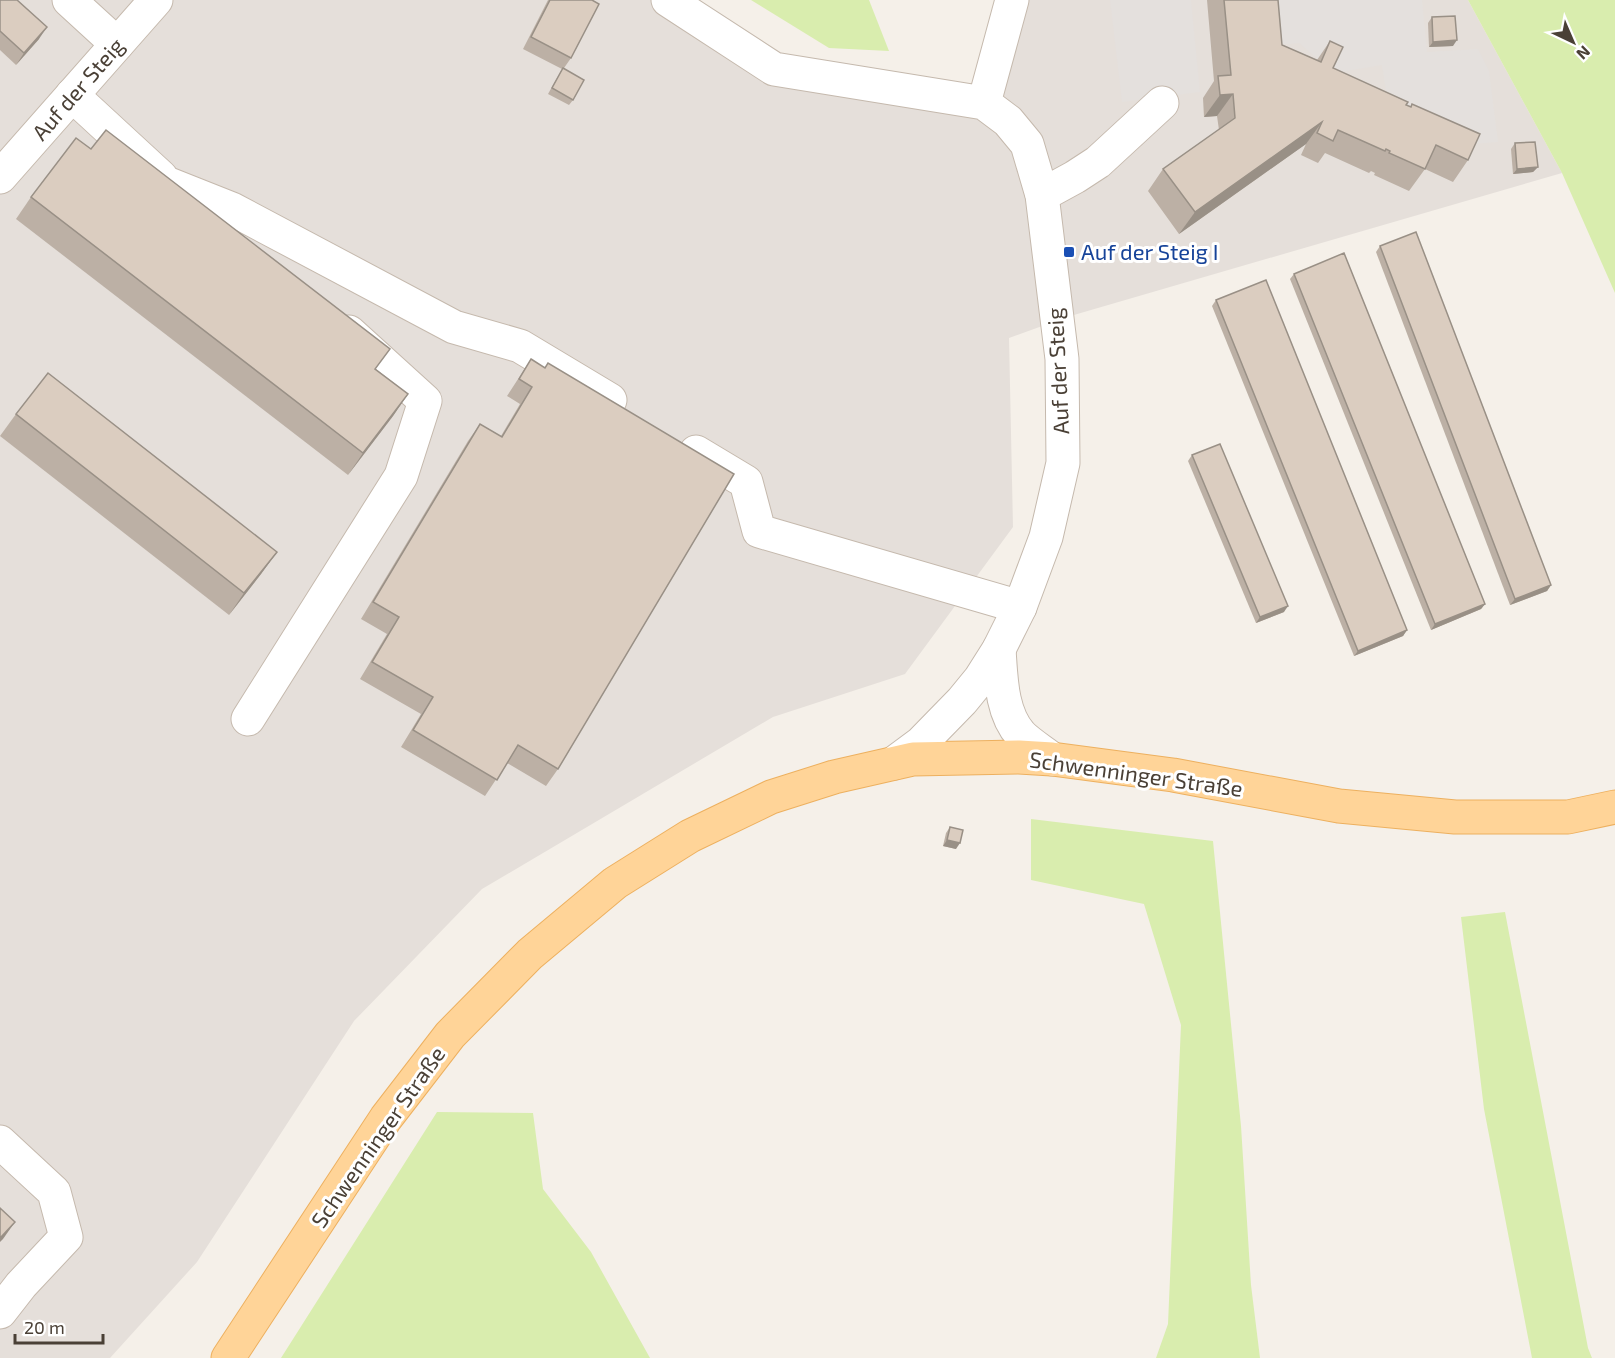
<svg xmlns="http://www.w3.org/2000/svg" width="1615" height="1358" viewBox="0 0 1615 1358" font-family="'Exo 2',sans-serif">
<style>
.industrial{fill:#e5dfda}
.green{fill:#d9edae}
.parking{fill:#e4e0dd}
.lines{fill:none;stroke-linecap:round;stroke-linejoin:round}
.minor-casing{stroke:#c5b9ad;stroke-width:35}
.major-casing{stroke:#edb05f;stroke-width:35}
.minor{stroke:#fff;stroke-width:33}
.major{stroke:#ffd498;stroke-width:33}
.wall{fill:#bcb0a5}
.shaded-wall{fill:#999086}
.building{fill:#dbcdc0;stroke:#999086;stroke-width:1.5}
.transit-dot{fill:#1a4fb4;stroke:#fff;stroke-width:2}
.labels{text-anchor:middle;stroke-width:6;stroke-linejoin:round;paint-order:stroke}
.street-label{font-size:22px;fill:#4a4036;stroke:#fff}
.transit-label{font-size:22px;fill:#164399;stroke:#fff;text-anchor:start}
</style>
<rect width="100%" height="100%" fill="#f5f0e9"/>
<polygon class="industrial" points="0,0 668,0 774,69 984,103 1017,0 1468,0 1562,173 1067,317 1009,338 1013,527 905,674 773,717 482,889 354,1021 197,1262 110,1358 0,1358"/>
<g class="green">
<polygon points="751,0 869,0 889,51 829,48"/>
<polygon points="1468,0 1615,0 1615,293 1562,173"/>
<polygon points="1031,819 1213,841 1241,1126 1251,1285 1260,1358 1156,1358 1168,1324 1181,1025 1144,904 1031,880"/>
<polygon points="1505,912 1588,1348 1592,1358 1532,1358 1484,1109 1461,917"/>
<polygon points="437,1112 533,1113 543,1189 591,1252 650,1358 281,1358"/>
</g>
<g class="parking">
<polygon points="1110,0 1191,0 1200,92 1122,102"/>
<polygon points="1272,0 1422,0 1427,52 1478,49 1489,71 1498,142 1460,145 1389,110 1382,65 1334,73 1299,43 1276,45"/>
</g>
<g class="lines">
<defs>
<g id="minor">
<polyline points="69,0 117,44"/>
<polyline points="668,0 774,69 984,103 1008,121 1027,144 1042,195 1062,359 1063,463 1046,537 1020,607 999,649 980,679 962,701 921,743 894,763"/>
<polyline points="72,95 161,177"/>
<polyline points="984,103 1012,0"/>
<polyline points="0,177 156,0"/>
<polyline points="169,184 232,209 454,327 520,346 610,400"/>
<polyline points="1042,195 1075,177 1098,162 1162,103"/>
<polyline points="696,452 746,482 759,531 1020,607"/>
<path d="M999,649C1001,677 1001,713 1021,735C1030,744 1042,751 1052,759"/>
<polyline points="248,719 401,476 425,401 349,332"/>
<polyline points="0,1142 54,1192 66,1237 21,1285 0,1312"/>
</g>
<polyline id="major" points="228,1358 386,1118 450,1035 530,954 615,883 690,836 771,797 834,777 913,759 1019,757 1052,759 1173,775 1339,806 1455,817 1568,817 1615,807"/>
</defs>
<use href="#minor" class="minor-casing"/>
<use href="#major" class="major-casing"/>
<use href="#minor" class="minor"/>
<use href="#major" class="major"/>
</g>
<g class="wall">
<polygon points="0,0 39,39 16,65 0,50"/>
<polygon points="548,0 592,0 571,58 564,68 573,100 569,105 548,94 562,69 523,49"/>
<polygon points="1207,0 1278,0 1282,45 1317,60 1330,41 1333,68 1406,105 1468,160 1453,182 1425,169 1409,191 1374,175 1375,173 1371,171 1369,173 1325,153 1318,163 1301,155 1306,144 1179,234 1148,191 1163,169 1219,130 1217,116 1204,117 1203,98 1214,81"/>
<polygon points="1432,17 1453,46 1429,47 1428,23"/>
<polygon points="1515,143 1538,167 1533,172 1513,174 1511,149"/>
<polygon points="31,197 376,369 408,394 393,416 348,475 16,219"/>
<polygon points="1380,246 1551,585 1547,591 1510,605 1376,252"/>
<polygon points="1294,274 1485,604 1481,609 1431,630 1290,279"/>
<polygon points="1216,300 1407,630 1403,636 1354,656 1212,306"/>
<polygon points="531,359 558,769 546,786 507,763 485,796 401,747 421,714 360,679 387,634 361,619 468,441 480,424 501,436 520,404 507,396"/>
<polygon points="16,414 277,552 261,574 229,615 0,436"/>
<polygon points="1192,455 1284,612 1256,623 1188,461"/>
<polygon points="950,827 956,849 943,846 946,833"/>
</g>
<g class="shaded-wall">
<polygon points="47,27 39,39 16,65 24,53"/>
<polygon points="1457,40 1453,46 1429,47 1433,42"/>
<polygon points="1233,94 1217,116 1204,117 1220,95"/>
<polygon points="1322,122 1306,144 1179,234 1195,212"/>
<polygon points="1538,167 1533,172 1513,174 1517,169"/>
<polygon points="408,394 393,416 348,475 363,453"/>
<polygon points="277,552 261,574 229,615 244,593"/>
<polygon points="1551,585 1547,591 1510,605 1515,599"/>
<polygon points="1485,604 1481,609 1431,630 1435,624"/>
<polygon points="1288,606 1284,612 1256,623 1260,617"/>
<polygon points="1407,630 1403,636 1354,656 1358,651"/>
<polygon points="947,840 960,843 956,849 943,846"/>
<polygon points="15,1222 3,1239 0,1242 0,1238"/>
</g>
<g class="building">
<polygon points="0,0 17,0 47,27 24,53 0,31"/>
<polygon points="550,0 592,0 599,4 571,58 531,37"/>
<polygon points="1224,0 1278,0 1282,45 1321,62 1330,41 1343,47 1333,68 1408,102 1406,105 1411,107 1412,104 1480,134 1468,160 1436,145 1425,169 1389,153 1390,151 1386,149 1385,151 1338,130 1333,141 1317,133 1322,122 1195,212 1163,169 1235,118 1233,94 1220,95 1218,76 1231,75"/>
<polygon points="1455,16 1457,40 1433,42 1432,17"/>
<polygon points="563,68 584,80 573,100 552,88"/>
<polygon points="106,130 390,349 375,369 408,394 363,453 31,197 76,138 91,149"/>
<polygon points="1535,142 1538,167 1517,169 1515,143"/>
<polygon points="1416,232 1551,585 1515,599 1380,246"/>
<polygon points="1344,253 1485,604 1435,624 1294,274"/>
<polygon points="1266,280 1407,630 1358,651 1216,300"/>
<polygon points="531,359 545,368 548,363 734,474 558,769 518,745 497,780 413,730 433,697 372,662 399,617 373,602 480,424 502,437 532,387 519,379"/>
<polygon points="48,373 277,552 244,593 16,414"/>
<polygon points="1220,444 1288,606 1260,617 1192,455"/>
<polygon points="950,827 963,830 960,843 947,840"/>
<polygon points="0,1208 15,1222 0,1238"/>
</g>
<rect class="transit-dot" x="1063" y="246" width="12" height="12" rx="3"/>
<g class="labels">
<g class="street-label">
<text transform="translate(78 89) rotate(-49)" y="8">Auf der Steig</text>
<text transform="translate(1058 371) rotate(-93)" y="8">Auf der Steig</text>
<text transform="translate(1136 774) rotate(8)" y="8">Schwenninger Straße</text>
<text transform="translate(378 1137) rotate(-55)" y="8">Schwenninger Straße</text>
</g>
<g class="transit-label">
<text x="1081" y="260">Auf der Steig I</text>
</g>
</g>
<g transform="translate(1573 42) rotate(136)" stroke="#ffffff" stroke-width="4.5" paint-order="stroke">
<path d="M0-4.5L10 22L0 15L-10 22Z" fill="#4a4036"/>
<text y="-9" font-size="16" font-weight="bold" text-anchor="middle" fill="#4a4036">N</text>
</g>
<path d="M15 1334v9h88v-9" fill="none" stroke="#4a4036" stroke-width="3"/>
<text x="24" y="1334" font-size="18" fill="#4a4036" stroke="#ffffff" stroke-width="4.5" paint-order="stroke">20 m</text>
</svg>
